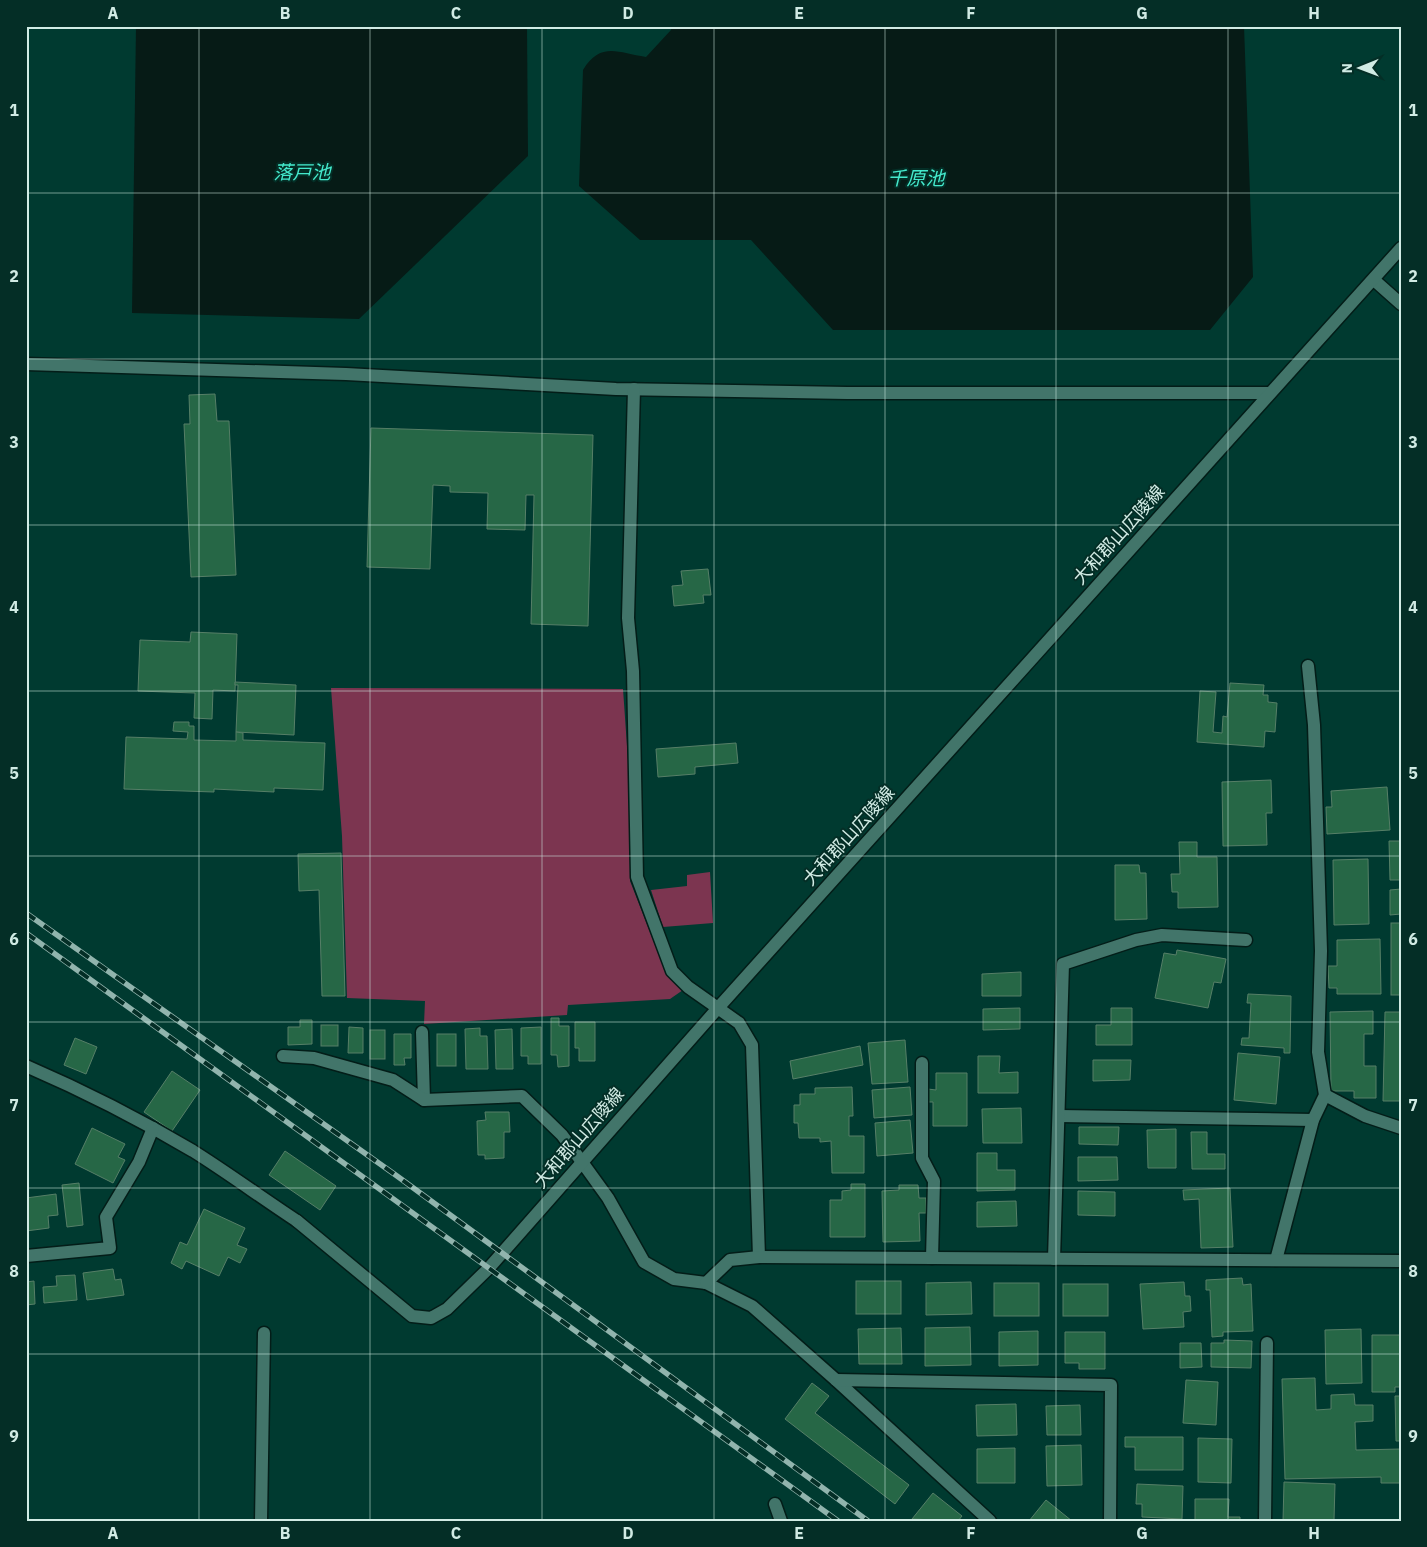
<svg xmlns="http://www.w3.org/2000/svg" width="1427" height="1547" viewBox="0 0 1427 1547" font-family="'IBM Plex Sans','Noto Sans JP',sans-serif">
<style>
.green{fill:#7c3550}
.water{fill:#061b16}
.building{fill:#266746;stroke:#567f67}
.lines{fill:none;stroke-linecap:round;stroke-linejoin:round}
.street-casing{stroke:#031d18;stroke-width:15}
.secondary-casing{stroke:#031d18;stroke-width:15}
.street{stroke:#42756a;stroke-width:12}
.secondary{stroke:#42756a;stroke-width:12}
.rail-casing{stroke:#91b4ad;stroke-width:5.5}
.rail{stroke:#042e26;stroke-width:4;stroke-dasharray:11;stroke-linecap:butt}
.grid{fill:none;stroke:#d1ebe4;stroke-width:1;stroke-opacity:0.55}
.labels{text-anchor:middle;stroke-width:4;stroke-linejoin:round;paint-order:stroke}
.street-label{font-size:18px;fill:#d1ebe4;stroke:#042e26}
.water-label{font-size:19px;font-style:italic;fill:#44e8cb;stroke:#042e26}
.neatline{fill:none;stroke:#d1ebe4;stroke-width:2}
.grid-label{font-size:16px;text-anchor:middle;font-weight:bold;fill:#d1ebe4}
</style>
<rect width="100%" height="100%" fill="#003a30"/>
<g class="green">
<polygon points="331,688 623,689 630,789 630,881 666,973 683,990 670,999 568,1005 567,1015 424,1024 425,1001 347,998 342,836"/>
<polygon points="710,872 713,923 663,927 651,890 687,886 687,875"/>
</g>
<g class="water">
<polygon points="136,26 527,26 528,156 359,319 132,313"/>
<path d="M671,26H1244L1253,277L1210,330H833L751,240H640L579,186L583,70C601,41 618,53 646,57L671,30Z"/>
</g>
<g class="building">
<polygon points="215,394 217,421 229,421 236,575 191,577 184,424 190,424 189,395"/>
<polygon points="371,428 593,435 588,626 531,624 534,495 526,495 525,530 487,529 488,493 450,492 450,486 433,485 430,569 367,567"/>
<polygon points="708,569 711,595 703,595 704,603 674,606 672,586 683,585 681,571"/>
<polygon points="191,632 237,634 235,691 213,690 212,719 194,718 195,693 138,691 140,640 190,642"/>
<polygon points="235,682 296,685 294,735 236,732 238,685 235,685"/>
<polygon points="1230,683 1264,685 1263,695 1268,695 1268,702 1277,703 1275,732 1265,731 1264,747 1197,742 1200,691 1216,692 1213,732 1222,733 1223,716 1227,717"/>
<polygon points="174,722 189,722 189,726 194,726 194,740 236,741 236,732 243,733 243,740 325,743 323,790 274,788 274,792 214,789 214,792 124,789 126,737 187,739 188,732 173,731"/>
<polygon points="736,743 738,763 695,767 695,774 658,777 656,749"/>
<polygon points="1271,780 1272,813 1266,813 1267,845 1223,846 1222,782"/>
<polygon points="1387,787 1390,830 1327,834 1326,807 1332,807 1331,791"/>
<polygon points="1389,841 1401,841 1401,880 1390,880"/>
<polygon points="1179,842 1197,842 1197,857 1217,857 1218,907 1178,908 1178,892 1172,892 1171,874 1180,874"/>
<polygon points="341,853 345,996 322,996 319,890 299,891 298,854"/>
<polygon points="1368,859 1369,924 1334,925 1333,860"/>
<polygon points="1115,865 1139,865 1140,873 1146,873 1147,919 1115,920"/>
<polygon points="1401,889 1401,914 1390,915 1390,890"/>
<rect x="1391" y="923" width="10" height="72"/>
<polygon points="1380,939 1381,994 1337,994 1337,988 1329,988 1328,966 1337,966 1337,940"/>
<polygon points="1177,950 1226,959 1221,983 1214,982 1208,1008 1155,998 1164,953 1176,955"/>
<polygon points="1021,972 1021,996 982,996 982,974"/>
<polygon points="1248,994 1291,996 1290,1053 1284,1053 1284,1048 1241,1045 1242,1038 1249,1038 1251,1003 1247,1003"/>
<polygon points="1020,1008 1020,1029 983,1030 983,1009"/>
<polygon points="1111,1008 1132,1008 1132,1045 1096,1045 1096,1025 1111,1025"/>
<polygon points="1373,1011 1373,1034 1364,1034 1364,1066 1376,1066 1376,1098 1354,1098 1354,1091 1331,1091 1330,1012"/>
<polygon points="1385,1012 1401,1012 1401,1101 1383,1101"/>
<polygon points="551,1018 559,1018 559,1026 569,1026 569,1066 558,1067 557,1055 551,1055"/>
<polygon points="300,1020 312,1020 312,1044 288,1045 288,1027 300,1027"/>
<polygon points="575,1022 595,1022 595,1061 579,1061 579,1048 575,1048"/>
<rect x="321" y="1025" width="17" height="21"/>
<polygon points="349,1027 363,1028 363,1053 348,1053"/>
<polygon points="541,1027 541,1064 528,1064 528,1056 521,1056 521,1028"/>
<polygon points="480,1028 480,1036 487,1036 488,1069 466,1069 465,1029"/>
<polygon points="512,1029 513,1069 496,1069 495,1030"/>
<rect x="370" y="1030" width="15" height="29"/>
<polygon points="394,1034 411,1034 411,1058 404,1058 405,1065 394,1065"/>
<rect x="437" y="1034" width="19" height="32"/>
<polygon points="75,1038 97,1047 86,1074 64,1065"/>
<polygon points="905,1040 908,1082 872,1084 868,1043"/>
<polygon points="860,1046 863,1065 793,1079 790,1061"/>
<polygon points="1238,1053 1280,1057 1276,1104 1234,1100"/>
<polygon points="978,1056 1000,1056 999,1073 1018,1072 1018,1093 978,1093"/>
<polygon points="1093,1060 1131,1060 1130,1080 1093,1081"/>
<polygon points="172,1071 200,1090 172,1131 144,1112"/>
<polygon points="936,1073 967,1073 967,1126 933,1126 933,1102 928,1102 928,1089 936,1090"/>
<polygon points="852,1087 853,1116 849,1116 849,1136 864,1136 864,1173 832,1173 831,1141 820,1142 820,1138 799,1138 798,1123 794,1123 794,1105 800,1105 800,1094 815,1094 815,1088"/>
<polygon points="910,1087 912,1115 874,1118 872,1090"/>
<polygon points="1021,1108 1022,1143 983,1143 982,1109"/>
<polygon points="485,1112 509,1112 510,1132 504,1132 504,1158 485,1159 485,1155 478,1155 477,1121 486,1120"/>
<polygon points="910,1120 913,1153 877,1156 875,1123"/>
<polygon points="1079,1127 1119,1127 1118,1145 1079,1144"/>
<polygon points="92,1128 125,1144 118,1157 125,1160 113,1183 75,1164"/>
<polygon points="1176,1129 1176,1168 1148,1168 1147,1130"/>
<polygon points="1191,1132 1207,1132 1207,1154 1225,1154 1225,1169 1192,1169"/>
<polygon points="285,1151 336,1186 320,1210 269,1175"/>
<polygon points="977,1153 997,1153 997,1170 1015,1170 1015,1190 977,1191"/>
<polygon points="1078,1157 1117,1157 1118,1180 1078,1181"/>
<polygon points="79,1183 83,1225 67,1227 62,1185"/>
<polygon points="851,1184 865,1184 865,1237 830,1237 830,1200 842,1200 842,1191 851,1190"/>
<polygon points="899,1185 918,1185 919,1198 926,1198 926,1213 919,1213 920,1241 883,1242 882,1191 899,1190"/>
<polygon points="1230,1188 1233,1247 1201,1248 1199,1199 1184,1200 1183,1190"/>
<polygon points="1078,1191 1115,1192 1115,1216 1078,1215"/>
<polygon points="56,1194 58,1215 48,1216 49,1228 26,1231 26,1198"/>
<polygon points="1016,1201 1017,1226 977,1227 977,1202"/>
<polygon points="204,1209 245,1228 237,1245 247,1249 240,1263 228,1257 219,1276 186,1261 182,1269 171,1263 180,1242 187,1245"/>
<polygon points="113,1269 115,1280 121,1279 124,1295 87,1300 83,1273"/>
<polygon points="75,1275 77,1300 44,1303 43,1287 57,1286 56,1276"/>
<polygon points="1242,1278 1243,1285 1251,1284 1253,1331 1223,1332 1223,1336 1212,1337 1210,1290 1206,1290 1206,1280"/>
<polygon points="34,1281 35,1304 26,1305 26,1282"/>
<rect x="856" y="1281" width="45" height="33"/>
<polygon points="971,1282 972,1314 926,1315 926,1283"/>
<polygon points="1184,1282 1185,1296 1190,1296 1191,1311 1183,1312 1184,1327 1143,1329 1140,1284"/>
<rect x="994" y="1283" width="45" height="33"/>
<rect x="1063" y="1284" width="45" height="32"/>
<polygon points="970,1327 971,1365 925,1366 925,1328"/>
<polygon points="901,1328 902,1364 859,1364 858,1329"/>
<polygon points="1361,1329 1362,1383 1326,1384 1325,1330"/>
<polygon points="1038,1331 1038,1365 999,1366 999,1332"/>
<polygon points="1065,1332 1105,1332 1105,1369 1079,1369 1079,1363 1065,1363"/>
<polygon points="1372,1335 1401,1335 1401,1387 1395,1387 1395,1392 1372,1392"/>
<polygon points="1224,1340 1252,1341 1251,1368 1211,1367 1211,1343 1224,1343"/>
<polygon points="1180,1343 1201,1343 1202,1367 1180,1368"/>
<polygon points="1315,1378 1316,1410 1331,1409 1331,1395 1354,1394 1355,1405 1373,1405 1373,1421 1355,1422 1356,1450 1401,1449 1401,1483 1381,1483 1381,1477 1285,1479 1282,1379"/>
<polygon points="1186,1380 1218,1382 1216,1425 1183,1423"/>
<polygon points="812,1383 829,1396 815,1413 909,1485 895,1504 785,1419"/>
<polygon points="1395,1396 1401,1396 1401,1441 1396,1441"/>
<polygon points="1016,1404 1017,1435 977,1436 976,1405"/>
<polygon points="1080,1405 1081,1435 1047,1435 1046,1406"/>
<polygon points="1125,1437 1183,1437 1183,1470 1135,1470 1135,1447 1125,1447"/>
<polygon points="1198,1438 1232,1439 1231,1483 1198,1482"/>
<polygon points="1081,1445 1082,1485 1047,1486 1046,1446"/>
<polygon points="1015,1448 1015,1483 977,1483 977,1449"/>
<polygon points="1284,1482 1335,1484 1334,1520 1344,1521 1283,1521"/>
<polygon points="1137,1484 1183,1486 1182,1519 1142,1517 1142,1504 1136,1504"/>
<polygon points="933,1493 962,1516 958,1521 912,1519"/>
<polygon points="1195,1499 1229,1499 1228,1517 1240,1517 1240,1521 1195,1521"/>
<polygon points="1046,1500 1072,1521 1029,1521"/>
</g>
<g class="lines">
<defs>
<g id="street">
<polyline points="26,364 346,374 616,389 847,393 1270,393"/>
<polyline points="634,389 628,618 633,671 637,877 672,971 688,987 739,1023 752,1045 759,1257"/>
<polyline points="422,1032 424,1100"/>
<polyline points="283,1056 314,1058 393,1080 424,1100 522,1096 562,1135 582,1162 608,1198 644,1262 674,1279 706,1283 752,1306 836,1380 990,1521"/>
<polyline points="922,1063 922,1158 934,1181 932,1258"/>
<path d="M26,1066C84,1091 139,1119 193,1151C228,1173 262,1198 297,1221"/>
<polyline points="1325,1095 1365,1116 1401,1128"/>
<polyline points="1059,1116 1313,1120"/>
<polyline points="26,1256 110,1248 106,1217 139,1162 153,1128"/>
<polyline points="1054,1259 1063,964 1136,940 1162,935 1246,940"/>
<polyline points="1276,1260 1313,1120 1325,1095 1318,1052 1321,951 1314,725 1308,666"/>
<polyline points="706,1283 730,1260 759,1257 1401,1261"/>
<polyline points="836,1380 1111,1385 1110,1521"/>
<polyline points="775,1504 781,1521"/>
<polyline points="261,1521 264,1333"/>
<polyline points="1265,1521 1267,1343"/>
</g>
<g id="secondary">
<polyline points="1374,280 1401,304"/>
<polyline points="297,1221 412,1316 431,1318 447,1309 488,1269 718,1008 1401,248"/>
</g>
</defs>
<use href="#street" class="street-casing"/>
<use href="#secondary" class="secondary-casing"/>
<use href="#street" class="street"/>
<use href="#secondary" class="secondary"/>
<defs>
<g id="rail">
<polyline points="26,913 397,1176 868,1521"/>
<polyline points="26,933 838,1521"/>
</g>
</defs>
<use href="#rail" class="rail-casing"/>
<use href="#rail" class="rail"/>
</g>
<path class="grid" d="M199,26V1521M370,26V1521M542,26V1521M714,26V1521M885,26V1521M1056,26V1521M1228,26V1521M26,193H1401M26,359H1401M26,525H1401M26,691H1401M26,856H1401M26,1022H1401M26,1188H1401M26,1354H1401"/>
<g class="labels">
<g class="street-label">
<text transform="translate(1119 535) rotate(-48)" y="6">大和郡山広陵線</text>
<text transform="translate(849 836) rotate(-48)" y="6">大和郡山広陵線</text>
<text transform="translate(579 1138) rotate(-49)" y="6">大和郡山広陵線</text>
</g>
<g class="water-label">
<text x="302" y="179">落戸池</text>
<text x="916" y="185">千原池</text>
</g>
</g>
<rect width="1427" height="1547" fill="none" stroke="#042e26" stroke-width="55"/>
<g transform="translate(1360 68) rotate(269)" stroke="#042e26" stroke-width="4" paint-order="stroke">
<path d="M0-4L9 19L0 12L-9 19Z" fill="#d1ebe4"/>
<text y="-8" font-size="14" font-weight="bold" text-anchor="middle" fill="#d1ebe4">N</text>
</g>
<rect x="28" y="28" width="1372" height="1492" class="neatline"/>
<g class="grid-label">
<text x="113" y="19">A</text>
<text x="285" y="19">B</text>
<text x="456" y="19">C</text>
<text x="628" y="19">D</text>
<text x="799" y="19">E</text>
<text x="971" y="19">F</text>
<text x="1142" y="19">G</text>
<text x="1314" y="19">H</text>
<text x="14" y="116">1</text>
<text x="1413" y="116">1</text>
<text x="14" y="282">2</text>
<text x="1413" y="282">2</text>
<text x="14" y="448">3</text>
<text x="1413" y="448">3</text>
<text x="14" y="613">4</text>
<text x="1413" y="613">4</text>
<text x="14" y="779">5</text>
<text x="1413" y="779">5</text>
<text x="14" y="945">6</text>
<text x="1413" y="945">6</text>
<text x="14" y="1111">7</text>
<text x="1413" y="1111">7</text>
<text x="14" y="1277">8</text>
<text x="1413" y="1277">8</text>
<text x="14" y="1442">9</text>
<text x="1413" y="1442">9</text>
<text x="113" y="1539">A</text>
<text x="285" y="1539">B</text>
<text x="456" y="1539">C</text>
<text x="628" y="1539">D</text>
<text x="799" y="1539">E</text>
<text x="971" y="1539">F</text>
<text x="1142" y="1539">G</text>
<text x="1314" y="1539">H</text>
</g>
</svg>
